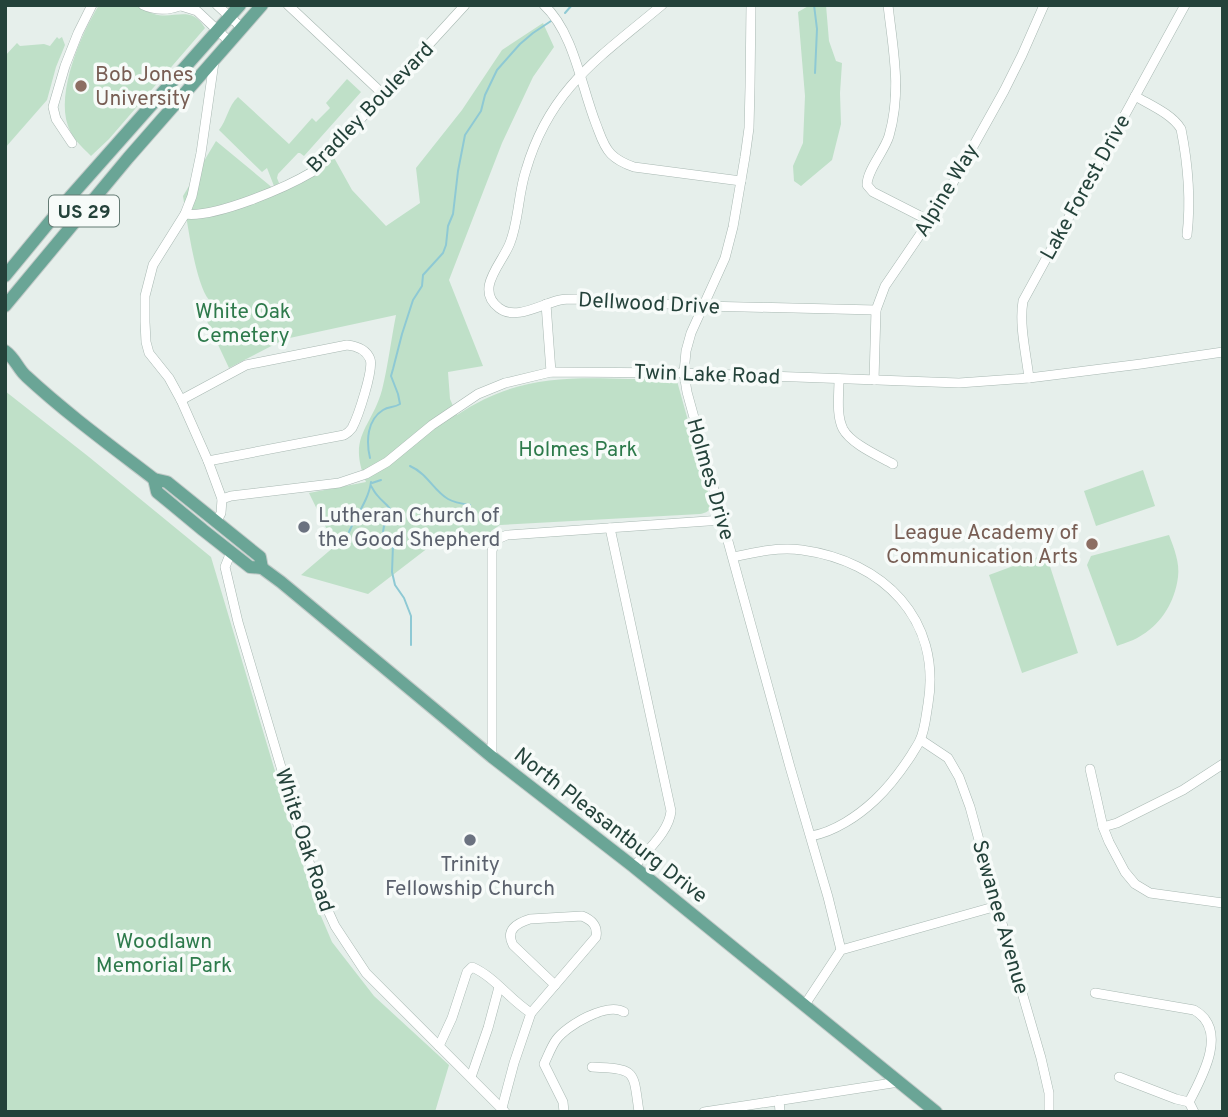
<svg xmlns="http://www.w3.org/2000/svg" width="1228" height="1117" viewBox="0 0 1228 1117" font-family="Overpass,sans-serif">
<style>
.green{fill:#bfe0c8}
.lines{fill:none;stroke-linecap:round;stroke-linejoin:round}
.stream{stroke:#8ec9d4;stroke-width:2}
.minor-casing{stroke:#a8b8b2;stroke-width:10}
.major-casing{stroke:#c2cac8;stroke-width:14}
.minor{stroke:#fff;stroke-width:9}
.major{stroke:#6aa596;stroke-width:12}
.education-dot{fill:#8d6e63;stroke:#f7fbf9;stroke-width:2.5}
.worship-dot{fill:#6b7280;stroke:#f7fbf9;stroke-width:2.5}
.labels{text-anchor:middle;stroke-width:7;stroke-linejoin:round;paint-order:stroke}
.shield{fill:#f7fbf9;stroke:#637a73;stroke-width:2}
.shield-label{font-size:19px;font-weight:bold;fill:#24423a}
.education-label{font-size:21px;fill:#785e54;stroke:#f7fbf9;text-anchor:start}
.street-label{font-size:21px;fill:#24423a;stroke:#f7fbf9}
.park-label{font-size:21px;fill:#2d7a4b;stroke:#f7fbf9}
.worship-label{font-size:21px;fill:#5b616d;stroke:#f7fbf9;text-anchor:start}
</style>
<rect width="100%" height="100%" fill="#e6efeb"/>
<g class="green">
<path d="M99,5C110,5 122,4 133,5C140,6 147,12 154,14C174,20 191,4 205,28L109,139L91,156C82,147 72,138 68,126C56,92 81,34 99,5Z"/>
<polygon points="810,5 826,5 829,41 836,61 842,63 840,93 841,124 832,160 801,186 794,181 793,166 803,143 805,96 798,12"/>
<path d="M543,23L554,47L533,77L502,143L449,280L483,366L448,372L450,399L457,415C514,377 562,377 628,379C644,379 662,377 677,381L711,503C711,511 706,513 700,514L500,525L491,531L488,544H433L368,594L301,575L335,546L309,493L366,482C347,436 371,429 382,390C388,366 391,340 396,315L285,339L229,368L205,317L209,300C195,283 187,220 183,196L216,141L274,189L332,154L352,190L386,226L420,203L416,168L462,110L502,50Z"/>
<polygon points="57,37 59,39 62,37 65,45 56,67 47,100 5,148 5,56 17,43 20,46 44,44 50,46"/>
<path d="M347,79L361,92L304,156L300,153H298L278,174L277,178L279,183L274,186L267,168L262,172L219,130C227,120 228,106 238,97L289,144L312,118L316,122L330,108L326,103Z"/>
<polygon points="5,391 89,457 211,557 312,895 332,942 374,996 449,1065 435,1112 5,1112"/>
<polygon points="1143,470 1155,506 1096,526 1084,491"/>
<path d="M1169,535C1174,548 1180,563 1178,577C1175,601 1162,623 1142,635C1135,640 1125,643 1117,646L1087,565L1091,556Z"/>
<polygon points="1046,554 1078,653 1022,673 989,575"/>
</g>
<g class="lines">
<g class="stream">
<polyline points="814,5 817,29 815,73"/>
<polyline points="565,13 572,5"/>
<path d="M370,458C366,441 367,420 383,410C389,406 394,408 400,404L398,394L391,376L393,369L402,334L413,300L422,286L423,275L443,253L446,245L448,226L453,214L458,171L465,135L481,111L485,95L497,70L520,44L533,33L551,21"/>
<path d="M410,466C428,474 433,490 448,499C455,503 463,504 470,505"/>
<polyline points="372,483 381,480"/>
<path d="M371,486C373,489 375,493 377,495C384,504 391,505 392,517L384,526L383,532L393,545L392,572L395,585L404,598L411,616V645"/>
<path d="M349,532C356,516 369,499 371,482"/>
</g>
<defs>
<g id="minor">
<path d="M143,5C156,11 168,11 182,5"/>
<polyline points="217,5 242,28"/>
<polyline points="288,5 384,95"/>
<path d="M544,5C574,33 581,86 596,124C600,134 603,146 611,154C617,160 625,164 634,167L741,181"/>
<path d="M662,5C600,57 550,88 526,170C518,194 519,220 510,243C502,264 474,289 499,308C516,321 541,304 560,300C565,299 570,299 575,299L704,306L876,310"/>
<polyline points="751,5 750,87 749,128 745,157 733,227 725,258 691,333 686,351 684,373 687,392 790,767 828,897 841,950"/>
<path d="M888,5C893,50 902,91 889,136C884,152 867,170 867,185L873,192L930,221"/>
<polyline points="181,6 197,11 230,42"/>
<polyline points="214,62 201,153 192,196 185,214 153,265 145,296 145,322 146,342 149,353 169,378 181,400 208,461 222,499 221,513 217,521"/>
<path d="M1135,96C1150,105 1172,114 1181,129C1188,164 1191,200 1187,235"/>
<polyline points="72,143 56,119 53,107 65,66 78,33 92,5"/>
<path d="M185,214C215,218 285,188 312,172L465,5"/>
<polyline points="546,304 551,372"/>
<path d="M1029,378C1026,353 1019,325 1023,301L1185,5"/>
<path d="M839,379C839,395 836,415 843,429C851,444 879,456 893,464"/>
<polyline points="874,380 876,310 885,286 941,204 1004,91 1022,55 1044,5"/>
<path d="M181,400L246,365L256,363L347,345C356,346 366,349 370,359C374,369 358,417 352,428C348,433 349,432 344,435L208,461"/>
<polyline points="222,499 231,496 339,483 366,474 387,462 432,425 478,394 505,383 551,372 684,373 959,383 1029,378 1141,364 1223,352"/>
<path d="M610,528L671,811C669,832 647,850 634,867"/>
<polyline points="231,552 225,567 238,622 315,882 335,926 366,973 505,1112"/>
<path d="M733,557C756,552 778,547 802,550C883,561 942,619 928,704C926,715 925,730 920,740C918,745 914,750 912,754C901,771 890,786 875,800C858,816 834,832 811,836"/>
<polyline points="921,740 948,758 959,777 970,807 997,906 1041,1058 1049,1093 1049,1112"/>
<polyline points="492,757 492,551 495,540 507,535 722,520"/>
<polyline points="1090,769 1103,827 1109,842 1125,872 1135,884 1150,893 1223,903"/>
<polyline points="1103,827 1117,823 1183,790 1223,764"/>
<path d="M582,916C592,920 598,926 596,937L555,985L513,945C505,930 517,923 530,919Z"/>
<path d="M1095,993L1194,1010C1228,1029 1204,1074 1189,1102L1194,1112"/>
<polyline points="804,1006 841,950 997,906"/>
<path d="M439,1046L452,1018L467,972L472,967C495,977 510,1000 531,1013"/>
<path d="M592,1067C637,1069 633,1070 639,1112"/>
<polyline points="471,1077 488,1028 499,987"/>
<polyline points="1119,1077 1176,1099 1189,1102"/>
<polyline points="779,1100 780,1112"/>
<polyline points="502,1108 514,1063 531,1013 555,985"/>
<path d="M564,1112L563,1102L544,1064C548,1056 551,1047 556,1040C567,1025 607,1002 624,1012"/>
<polyline points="704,1112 899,1082"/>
</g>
<g id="major">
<polyline points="5,276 70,197 240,5"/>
<polyline points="5,306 128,158 262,5"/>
<path d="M5,351C15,358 18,369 26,376C66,413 111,446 154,479L167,482L260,557L262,568"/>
<polyline points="154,479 157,492 203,530 250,567 262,568 281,582 492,757 634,867 936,1112"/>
</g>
</defs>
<use href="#minor" class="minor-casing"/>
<use href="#major" class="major-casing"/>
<use href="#minor" class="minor"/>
<use href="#major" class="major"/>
</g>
<g class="education-dot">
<circle cx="81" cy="86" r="7"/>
<circle cx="1092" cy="544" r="7"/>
</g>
<g class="worship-dot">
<circle cx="304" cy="527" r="7"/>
<circle cx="470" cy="840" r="7"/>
</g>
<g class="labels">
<rect class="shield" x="49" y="195.5" width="70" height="31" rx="5"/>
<g class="shield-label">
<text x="84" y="218">US 29</text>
</g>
<g class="education-label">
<text x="95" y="81">Bob Jones<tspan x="95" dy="24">University</tspan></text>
<text x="1078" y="539" text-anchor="end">League Academy of<tspan x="1078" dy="24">Communication Arts</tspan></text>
</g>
<g class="street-label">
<text transform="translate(370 107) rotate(-46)" y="7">Bradley Boulevard</text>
<text transform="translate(1085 187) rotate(-61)" y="7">Lake Forest Drive</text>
<text transform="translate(946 190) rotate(-59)" y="7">Alpine Way</text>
<text transform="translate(649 303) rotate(3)" y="7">Dellwood Drive</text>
<text transform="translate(707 374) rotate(2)" y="7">Twin Lake Road</text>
<text transform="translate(711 479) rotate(74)" y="7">Holmes Drive</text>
<text transform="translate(611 825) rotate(38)" y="7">North Pleasantburg Drive</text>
<text transform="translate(305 840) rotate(72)" y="7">White Oak Road</text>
<text transform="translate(1001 917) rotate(74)" y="7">Sewanee Avenue</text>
</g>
<g class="park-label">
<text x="243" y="318">White Oak<tspan x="243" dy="24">Cemetery</tspan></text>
<text x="578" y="456">Holmes Park</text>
<text x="164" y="948">Woodlawn<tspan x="164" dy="24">Memorial Park</tspan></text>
</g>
<g class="worship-label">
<text x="318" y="522">Lutheran Church of<tspan x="318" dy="24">the Good Shepherd</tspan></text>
<text x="470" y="871" text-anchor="middle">Trinity<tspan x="470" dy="24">Fellowship Church</tspan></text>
</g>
</g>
<rect width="1228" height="1117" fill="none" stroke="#24423a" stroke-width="14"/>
</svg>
